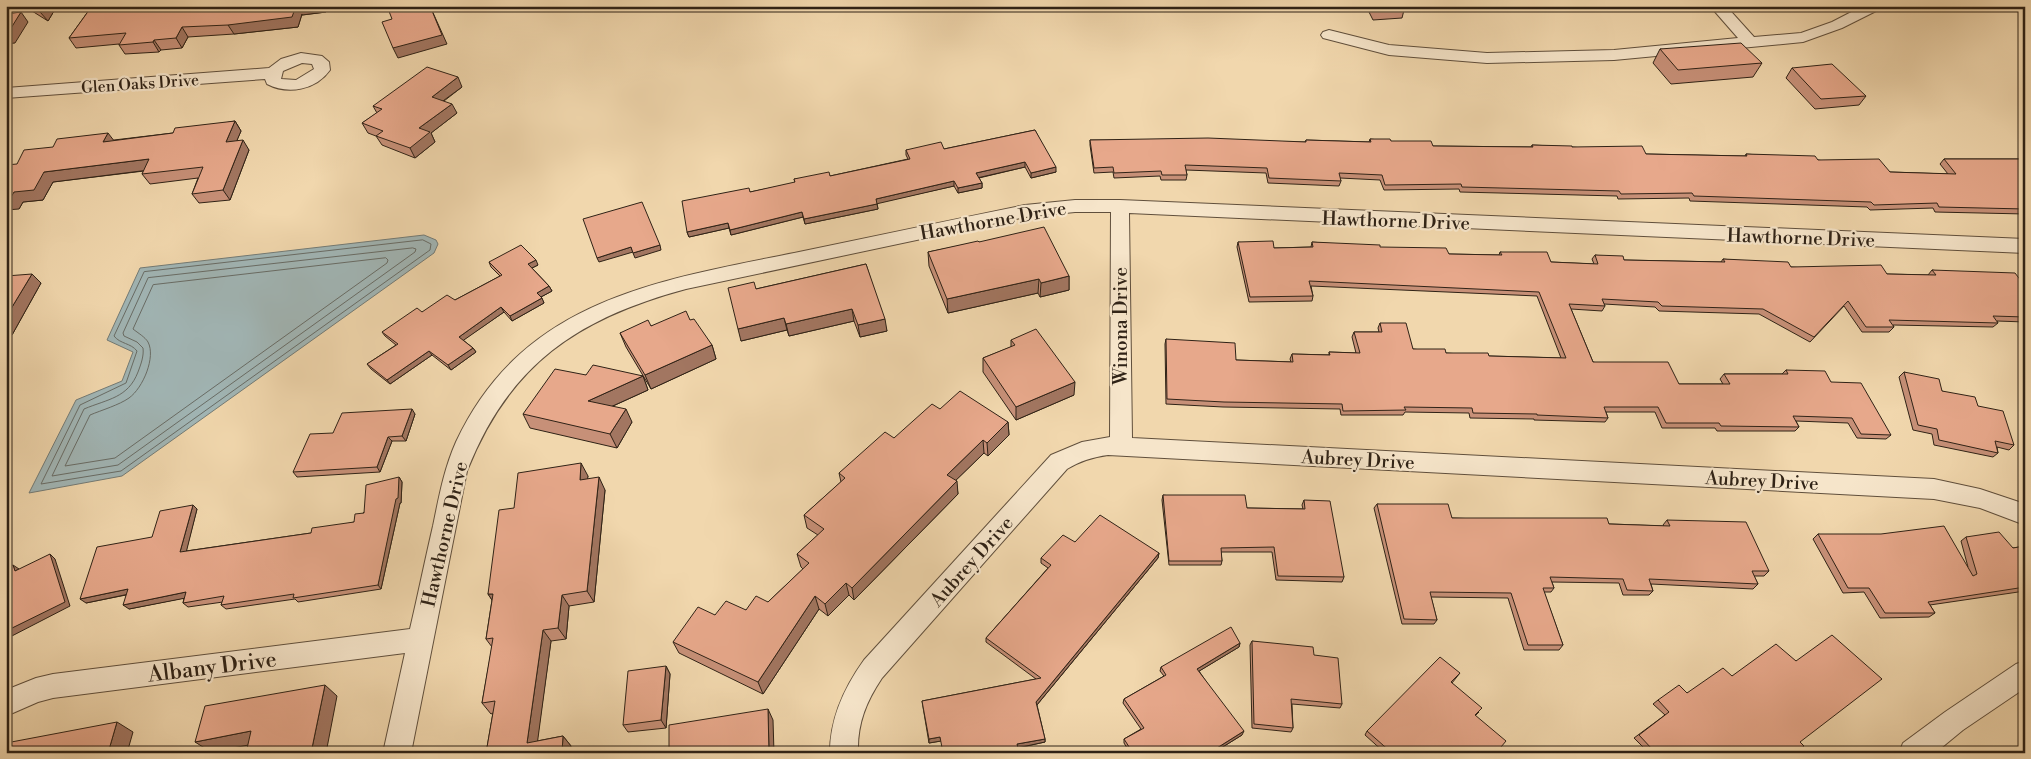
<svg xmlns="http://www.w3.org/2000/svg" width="2031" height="759" viewBox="0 0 2031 759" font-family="'Libre Bodoni',serif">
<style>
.water{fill:#a1b6b6;stroke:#737b76}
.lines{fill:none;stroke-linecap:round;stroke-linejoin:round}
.shore{stroke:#686c66;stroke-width:1}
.street-casing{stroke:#604f3c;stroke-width:2}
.street{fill:#f6e5ca;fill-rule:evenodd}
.wall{fill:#c79078;stroke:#2f2216}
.shaded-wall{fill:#a27661;stroke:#2f2216}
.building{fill:#e7a88b;stroke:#2f2216}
.labels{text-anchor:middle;stroke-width:4.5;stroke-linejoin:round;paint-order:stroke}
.far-street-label{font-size:16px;fill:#2f2216;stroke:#f6e5ca}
.street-label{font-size:19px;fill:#2f2216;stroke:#f6e5ca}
.near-street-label{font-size:22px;fill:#2f2216;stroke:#f6e5ca}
</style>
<rect width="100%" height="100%" fill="#f1d7ad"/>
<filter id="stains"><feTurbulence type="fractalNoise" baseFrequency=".004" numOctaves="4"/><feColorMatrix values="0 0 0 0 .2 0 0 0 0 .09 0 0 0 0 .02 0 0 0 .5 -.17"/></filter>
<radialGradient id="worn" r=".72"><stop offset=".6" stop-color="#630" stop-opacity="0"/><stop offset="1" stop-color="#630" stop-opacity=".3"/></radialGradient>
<polygon class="water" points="424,235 436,240 438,244 434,253 122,476 29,493 76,400 122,381 133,352 107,340 140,268"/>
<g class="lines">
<g class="shore">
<path d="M423,240L431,244L430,250L121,471L41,484L80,405L126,383L137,351C131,343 120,344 114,336L144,272Z"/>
<path d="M413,248L416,249L415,252L118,465L52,476L84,409C108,399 128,398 138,372C141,364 144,356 143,348L137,342L124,336L123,333L148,278Z"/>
<path d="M386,258L388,260L387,263L115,458L65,466L90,415C102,410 119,405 129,398C143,388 156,357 148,342C145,337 138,333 133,329L153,285Z"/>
</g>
<defs>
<g id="street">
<polygon points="1710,6 1726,6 1754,37 1801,33 1832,22 1863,6 1882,6 1880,9 1842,28 1803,42 1614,60 1487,63 1389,55 1323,38 1321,35 1323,32 1329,30 1389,45 1487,53 1614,50 1738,38"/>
<path d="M301,53L322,56L329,62L330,70C316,90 288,95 267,84L265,79L6,98V88L269,68L281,59ZM302,63L312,64L314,69L296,80L281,79L283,71Z"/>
<path d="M1075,200H1120L2025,239V253L1129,213L1132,438L1934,479L1980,489L2025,504V525L1980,508L1934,499L1108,455C1093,457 1080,461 1067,469L882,678C866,702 857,724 858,753H830C830,718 844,688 864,660L1051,455L1082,442L1110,437L1111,212H1075L1025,217L686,289C578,318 509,364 467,471L411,753H383L405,653L53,698L38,702L6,716V690L36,678L53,674L410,629C418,595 425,560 433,526C439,497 444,469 456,442C523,298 661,280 799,252C875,236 950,220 1025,205Z"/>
<polygon points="2025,661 2025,688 1963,730 1935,753 1899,753 1903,743 1945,712 2016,664"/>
</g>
</defs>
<use href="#street" class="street-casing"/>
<use href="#street" class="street"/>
</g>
<g class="wall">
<polygon points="24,6 57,6 48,21"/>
<polygon points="92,6 328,6 326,12 302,15 302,14 298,27 234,34 188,37 182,48 161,50 159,52 125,54 119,45 119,44 76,48 69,38"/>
<polygon points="1366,6 1405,6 1402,18 1373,20"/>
<polygon points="1660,49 1762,63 1753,77 1671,84 1653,63"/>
<polygon points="1792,68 1866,96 1859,105 1815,109 1786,78"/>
<polygon points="462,87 444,101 457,113 431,133 435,142 415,158 382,145 376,136 368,133 362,123 377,113 373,106"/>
<polygon points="235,121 241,131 237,140 249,150 230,200 199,203 192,194 198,178 150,184 142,174 144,171 53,182 43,200 23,202 19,209 17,164 114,140 173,133"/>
<polygon points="1035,130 1056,172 1031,178 1025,167 979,178 982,183 982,188 958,193 954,186 877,203 878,209 805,224 803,217 731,235 729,228 689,237 687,232 750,192 795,183 794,179 830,176 908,159 906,155 906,150 944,149"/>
<polygon points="1370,139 1433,146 1531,147 1532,145 1572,147 1646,154 1745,156 1746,154 1818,160 1890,172 1948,174 1940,164 1944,159 2025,159 2025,214 1935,212 1933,208 1870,210 1867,207 1690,201 1689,198 1618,199 1617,196 1460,192 1459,189 1384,190 1380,180 1340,178 1341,181 1339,186 1268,183 1266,173 1186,170 1187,175 1186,180 1161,180 1160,176 1114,178 1113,172 1094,173 1090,145 1090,140 1305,142 1306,140 1369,142"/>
<polygon points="979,242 1069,276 1069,290 1040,297 1038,293 948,313 929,266 928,252"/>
<polygon points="1238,242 1274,248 1311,247 1312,242 1449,254 1499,255 1500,252 1551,262 1594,264 1592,259 1595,255 1624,260 1721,262 1723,259 1791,267 1887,274 1928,275 1932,270 2025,286 2025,322 1997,321 1998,323 1993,327 1893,325 1894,327 1889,332 1862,332 1844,306 1810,342 1759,314 1659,311 1655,307 1604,304 1605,306 1602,311 1571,309 1593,362 1679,384 1723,384 1720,379 1724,374 1782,374 1786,370 1831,382 1891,435 1886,439 1857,438 1848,423 1796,421 1799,427 1795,431 1717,431 1715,428 1662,428 1655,412 1606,412 1608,418 1605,422 1534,420 1534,419 1470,418 1469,413 1405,412 1403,415 1341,415 1340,409 1223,407 1166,404 1165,344 1166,339 1236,360 1291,362 1290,359 1292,354 1329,355 1329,352 1356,353 1352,337 1354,332 1379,332 1378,328 1380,323 1413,349 1446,353 1489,356 1561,358 1537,296 1311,286 1313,296 1312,301 1249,302 1237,247"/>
<polygon points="489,262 538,265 532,268 549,286 552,291 541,297 544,303 512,321 504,312 463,340 473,348 476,352 451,370 432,355 390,384 371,369 367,364 396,345 385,336 382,332 422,312 455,300 500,276 491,267"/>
<polygon points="866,264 887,331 860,337 854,321 789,336 787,330 741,341 756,289"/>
<polygon points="6,276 41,283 12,335 6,335"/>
<polygon points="690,320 712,345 716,359 651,389 626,347 620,333 651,326"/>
<polygon points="1011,340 1074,395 1016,420 983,372 983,358 1011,347"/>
<polygon points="1904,372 1942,391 1978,406 2014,445 2009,450 1997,447 1998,453 1993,457 1934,445 1932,434 1913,430 1899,377"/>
<polygon points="586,375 643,376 648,390 613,406 632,422 617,448 530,428 523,414"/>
<polygon points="940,409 1008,422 1009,435 988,456 984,453 956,480 958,494 854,600 849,595 828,616 819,609 763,694 679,653 673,642 715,615 746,610 768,602 803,569 801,567 797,554 818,535 807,528 804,515 841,482 839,473"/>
<polygon points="415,414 406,441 392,441 380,472 297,477 293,472 333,433"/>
<polygon points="588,476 587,479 605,490 594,602 569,606 566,639 551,641 537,741 563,736 571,746 486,753 493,713 491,714 482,703 492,647 486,639 492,600 488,594 514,508"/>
<polygon points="399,477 402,482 401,503 400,503 381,589 298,602 295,599 226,609 221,605 223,602 188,607 183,603 184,598 129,609 126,595 86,603 152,537 197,509 186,551 311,533 354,522"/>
<polygon points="1163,495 1247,508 1303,509 1302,505 1304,500 1344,577 1342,582 1276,580 1272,552 1221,552 1222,561 1221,565 1169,565 1162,500"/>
<polygon points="1377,504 1452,518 1664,526 1663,525 1667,520 1769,571 1764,576 1754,576 1758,584 1753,589 1651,584 1653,591 1649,595 1623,595 1619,583 1552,582 1554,588 1551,592 1544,592 1563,645 1559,650 1524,650 1508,598 1431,597 1437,620 1434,624 1402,624 1374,508"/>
<polygon points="1818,534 1968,567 1961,541 1966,537 2013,548 2025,546 2025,591 1930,605 1935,613 1929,617 1880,618 1864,592 1843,593 1813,539"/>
<polygon points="1075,542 1159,553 1158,558 1037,705 1045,739 1045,742 1018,748 941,741 929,743 922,701 1036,679 986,642 986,638 1048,568 1041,563 1041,558"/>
<polygon points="1252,641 1314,655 1342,704 1340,708 1292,704 1293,728 1291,732 1252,728 1250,645"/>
<polygon points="1240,643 1239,647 1199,671 1242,735 1213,753 1130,753 1124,743 1124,739 1141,729 1123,703 1124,699 1164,676 1160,671 1161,667"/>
<polygon points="1796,661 1882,679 1648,752 1634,738 1665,715 1653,704 1658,700 1687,693 1732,676"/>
<polygon points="666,666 670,674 666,728 628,732 623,725"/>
<polygon points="1460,673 1452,683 1479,712 1475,716 1496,753 1415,753 1414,752 1413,753 1385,753 1365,735 1367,731"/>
</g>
<g class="shaded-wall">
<polygon points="44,6 57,6 48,21 40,12"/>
<polygon points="296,6 328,6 326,12 302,15 302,14 298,27 234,34 228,25"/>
<polygon points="430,6 447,44 398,58 393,48"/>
<polygon points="21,12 28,22 15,43 6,44 6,34"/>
<polygon points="182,27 188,37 182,48 176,38"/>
<polygon points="154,40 161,50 159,52 153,42"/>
<polygon points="458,77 462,87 436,106 432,97"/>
<polygon points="452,104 457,113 431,133 435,142 415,158 410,148 419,128"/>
<polygon points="235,121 241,131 232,152 226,142"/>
<polygon points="108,133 115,142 103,142"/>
<polygon points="243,140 249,150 230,200 223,190"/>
<polygon points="149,159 157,169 53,182 43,200 23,202 19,209 6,210 6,199 14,192 44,172"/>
<polygon points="1025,162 1025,167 977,178 976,173"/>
<polygon points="1056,167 1056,172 1031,178 1031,173"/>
<polygon points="954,181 954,186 876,204 876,199"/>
<polygon points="982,183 982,188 958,193 958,188"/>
<polygon points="877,204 878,209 805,224 804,219"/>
<polygon points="802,212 803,217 731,235 730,230"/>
<polygon points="728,223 729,228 689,237 687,232"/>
<polygon points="660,245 661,250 635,258 633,253"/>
<polygon points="631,247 633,252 599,262 597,258"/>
<polygon points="536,260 538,265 530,269 528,264"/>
<polygon points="32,274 41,283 12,335 6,330 6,317"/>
<polygon points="1069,276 1069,290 1040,297 1041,283"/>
<polygon points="1039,279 1038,293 948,313 947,299"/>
<polygon points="549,286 552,291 539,298 537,293"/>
<polygon points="542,298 544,303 512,321 510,316"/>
<polygon points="501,307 504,312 461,342 459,337"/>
<polygon points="852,309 854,321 789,336 786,324"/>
<polygon points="784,318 787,330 741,341 738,329"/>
<polygon points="885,319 887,331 860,337 858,325"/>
<polygon points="712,345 716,359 651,389 645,375"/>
<polygon points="473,348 476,352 451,370 448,365"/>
<polygon points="429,351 432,355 390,384 387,380"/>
<polygon points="643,376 648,390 595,414 588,401"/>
<polygon points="1075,382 1074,395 1016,420 1016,407"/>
<polygon points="412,409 415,414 406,441 402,436"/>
<polygon points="626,409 632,422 617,448 610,434"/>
<polygon points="1008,422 1009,435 988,456 987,443"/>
<polygon points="388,437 392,441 380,472 377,467"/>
<polygon points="983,440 984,453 948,488 947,475"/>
<polygon points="581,463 588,476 586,493 580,480"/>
<polygon points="399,477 402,482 401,503 400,503 381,589 378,585"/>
<polygon points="599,477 605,490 594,602 587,591"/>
<polygon points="957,481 958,494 854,600 852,588"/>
<polygon points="193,505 197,509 185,557 180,552"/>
<polygon points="1159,553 1158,558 1036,706 1036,702"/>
<polygon points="50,554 55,559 70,606 6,639 6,631"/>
<polygon points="13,565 19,569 15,571"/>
<polygon points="846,583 849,595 828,616 825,604"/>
<polygon points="128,589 134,593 86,603 80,599"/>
<polygon points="186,592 191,597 129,609 123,605"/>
<polygon points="488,594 493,594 496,606"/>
<polygon points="562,595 569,606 566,639 558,628"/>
<polygon points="815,596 819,609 763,694 758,682"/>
<polygon points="543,630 551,641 536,753 527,743"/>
<polygon points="1240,643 1239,647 1196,673 1197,669"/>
<polygon points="666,666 670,674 666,728 661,720"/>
<polygon points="325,685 337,696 326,753 311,753"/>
<polygon points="768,709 773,720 774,753 769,753"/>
<polygon points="117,722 133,732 127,753 108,753"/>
<polygon points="251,731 265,742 211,752 195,742"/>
<polygon points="1244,731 1242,735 1213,753 1209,753"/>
<polygon points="563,736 571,746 571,753 562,753"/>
<polygon points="940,737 941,741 929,743 929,739"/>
<polygon points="1045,739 1045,742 1017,748 1017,744"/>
</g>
<g class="building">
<polygon points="31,6 44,6 40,12"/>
<polygon points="92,6 123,6 122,7 135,6 296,6 292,17 228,25 182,27 176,38 154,40 153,42 119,45 126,33 69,38"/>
<polygon points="387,6 430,6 442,35 393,48 382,22 392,19"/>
<polygon points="21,12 8,33 6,34 6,14"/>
<polygon points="1741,43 1762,63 1678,70 1660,49"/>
<polygon points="1832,64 1866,96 1821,99 1792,68"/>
<polygon points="427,67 458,77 432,97 452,104 419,128 430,132 410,148 376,136 383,131 362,123 382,109 373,106"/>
<polygon points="235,121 226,142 243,140 223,190 192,194 203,167 142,174 149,159 44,172 34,190 14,192 10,199 6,199 6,165 17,164 24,150 53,147 57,139 108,133 103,142 173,133 175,128"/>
<polygon points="1035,130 1056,167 1031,173 1025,162 976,173 982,183 958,188 954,181 876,199 877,204 804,219 802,212 730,230 728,223 687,232 682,201 749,188 750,192 795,182 794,179 829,172 830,176 910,159 906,150 941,142 944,149"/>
<polygon points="1208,138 1306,142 1306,140 1371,142 1370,139 1390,139 1391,141 1431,141 1433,146 1533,147 1532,145 1572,146 1572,147 1642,146 1646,154 1747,156 1746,154 1815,156 1818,160 1879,159 1890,172 1956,174 1944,159 2025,159 2025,209 1939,207 1937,203 1874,205 1871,202 1694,196 1692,193 1621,194 1619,191 1462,187 1461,184 1385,185 1382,175 1339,173 1341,181 1269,178 1267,168 1185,165 1187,175 1162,175 1161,171 1114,173 1113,167 1094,168 1090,140"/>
<polygon points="642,202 660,245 633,253 631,247 597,258 583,219"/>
<polygon points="1044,227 1069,276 1041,283 1039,279 947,299 928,252 978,241 979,242"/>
<polygon points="1273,241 1274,248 1313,247 1312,242 1380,245 1380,247 1446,248 1449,254 1502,255 1500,252 1547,252 1551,262 1598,264 1595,255 1623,256 1624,260 1725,262 1723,259 1788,262 1791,267 1881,265 1887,274 1936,275 1932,270 2015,273 2025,286 2025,317 1993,316 1998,323 1889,320 1894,327 1866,327 1848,301 1814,337 1763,309 1662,306 1658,302 1602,299 1605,306 1569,304 1593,362 1668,362 1679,384 1730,384 1724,374 1788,374 1786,370 1825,371 1831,382 1861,383 1891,435 1861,434 1852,418 1793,416 1799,427 1721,426 1719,423 1666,423 1658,407 1604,407 1608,418 1537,415 1537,414 1473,413 1472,408 1404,407 1406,410 1343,411 1342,404 1224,402 1167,399 1166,339 1235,343 1236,360 1293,362 1292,354 1330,355 1329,352 1360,353 1354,332 1382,332 1380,323 1406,323 1413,349 1445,349 1446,353 1488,353 1489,356 1566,358 1539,292 1309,281 1313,296 1250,297 1238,242"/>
<polygon points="521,245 536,260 528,264 549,286 537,293 542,298 510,316 501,307 459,337 473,348 448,365 429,351 387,380 367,364 398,344 382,332 417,308 422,312 447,295 455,300 502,275 489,262"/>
<polygon points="866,264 885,319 858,325 852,309 786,324 784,318 738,329 728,288 754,282 756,289"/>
<polygon points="32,274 6,317 6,276"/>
<polygon points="686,311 690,320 694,319 712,345 645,375 620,333 648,320 651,326"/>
<polygon points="1036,329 1075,382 1016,407 983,358 1015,345 1011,340"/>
<polygon points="593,365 643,376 588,401 626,409 610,434 523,414 555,369 586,375"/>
<polygon points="1904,372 1939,379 1942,391 1975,397 1978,406 2003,411 2014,445 1995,441 1998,453 1939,440 1937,429 1918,425"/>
<polygon points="960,391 1008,422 987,443 983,440 947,475 957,481 852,588 846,583 825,604 815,596 758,682 673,642 698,607 715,615 726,601 746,610 756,596 768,602 809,563 797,554 824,529 804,515 845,478 839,473 885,432 894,438 932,404 940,409"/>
<polygon points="412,409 402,436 388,437 377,467 293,472 310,434 333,433 342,413"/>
<polygon points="581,463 580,480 599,477 587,591 562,595 558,628 543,630 527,743 563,736 562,753 486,753 495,701 482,703 493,638 486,639 493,594 488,594 499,510 514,508 518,473"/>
<polygon points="399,477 398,498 396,499 378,585 293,598 294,594 221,605 224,596 183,603 186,592 123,605 128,589 80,599 97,547 152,537 160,511 193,505 180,552 311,533 312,528 354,522 355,514 364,513 366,485"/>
<polygon points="1163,495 1245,495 1247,508 1305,509 1304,500 1330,501 1344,577 1278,576 1274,547 1221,548 1222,561 1169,561"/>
<polygon points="1377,504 1448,504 1452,518 1607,518 1609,524 1670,526 1667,520 1746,522 1769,571 1752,571 1758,584 1649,579 1653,591 1627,590 1623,579 1550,577 1554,588 1543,588 1563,645 1528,645 1511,593 1430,592 1437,620 1404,619"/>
<polygon points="1100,515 1159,553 1036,702 1045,739 1017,744 1019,753 943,753 940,737 929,739 922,701 1041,678 986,638 1051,565 1041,558 1063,535 1075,542"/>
<polygon points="1944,526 1973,576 1977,574 1966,537 1999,532 2013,548 2025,546 2025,587 1928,602 1935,613 1885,613 1869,588 1848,588 1818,534 1881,534"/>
<polygon points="50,554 65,602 6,631 6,568 13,565 15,571"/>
<polygon points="1231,627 1240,643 1197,669 1244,731 1209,753 1133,753 1124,739 1144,728 1124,699 1166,675 1161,667"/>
<polygon points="1832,635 1882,679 1800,742 1804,746 1796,753 1647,753 1652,749 1639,735 1669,712 1658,700 1679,685 1687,693 1723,668 1732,676 1776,644 1796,661"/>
<polygon points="1252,641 1313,647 1314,655 1338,658 1342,704 1291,699 1293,728 1254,724"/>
<polygon points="1440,657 1460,673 1451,682 1482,708 1475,715 1506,741 1496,753 1422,753 1417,748 1412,753 1392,753 1367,731"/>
<polygon points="666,666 661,720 623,725 628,671"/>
<polygon points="325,685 311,753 246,753 251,731 195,742 205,706"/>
<polygon points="768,709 769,753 669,753 669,725"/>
<polygon points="117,722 108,753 6,753 6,743"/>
</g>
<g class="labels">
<g class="far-street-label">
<text transform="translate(140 83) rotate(-4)" y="6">Glen Oaks Drive</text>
</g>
<g class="street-label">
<text transform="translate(993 220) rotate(-10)" y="7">Hawthorne Drive</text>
<text transform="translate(1396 220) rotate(2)" y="7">Hawthorne Drive</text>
<text transform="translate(1801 237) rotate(2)" y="7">Hawthorne Drive</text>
<text transform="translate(1120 326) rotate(-90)" y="7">Winona Drive</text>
<text transform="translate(1358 459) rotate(3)" y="7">Aubrey Drive</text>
<text transform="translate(1762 480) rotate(3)" y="7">Aubrey Drive</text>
<text transform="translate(444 534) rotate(-77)" y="7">Hawthorne Drive</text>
<text transform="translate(971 561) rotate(-48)" y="7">Aubrey Drive</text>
</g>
<g class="near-street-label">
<text transform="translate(212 666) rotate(-7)" y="8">Albany Drive</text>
</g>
</g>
<rect width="2031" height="759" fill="none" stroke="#f1d7ad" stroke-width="25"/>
<rect x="8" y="8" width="2016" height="744" fill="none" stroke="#2f2216" stroke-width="2.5"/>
<rect x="12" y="12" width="2006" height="734" fill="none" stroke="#2f2216"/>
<rect width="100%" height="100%" filter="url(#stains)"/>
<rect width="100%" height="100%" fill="url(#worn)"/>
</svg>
